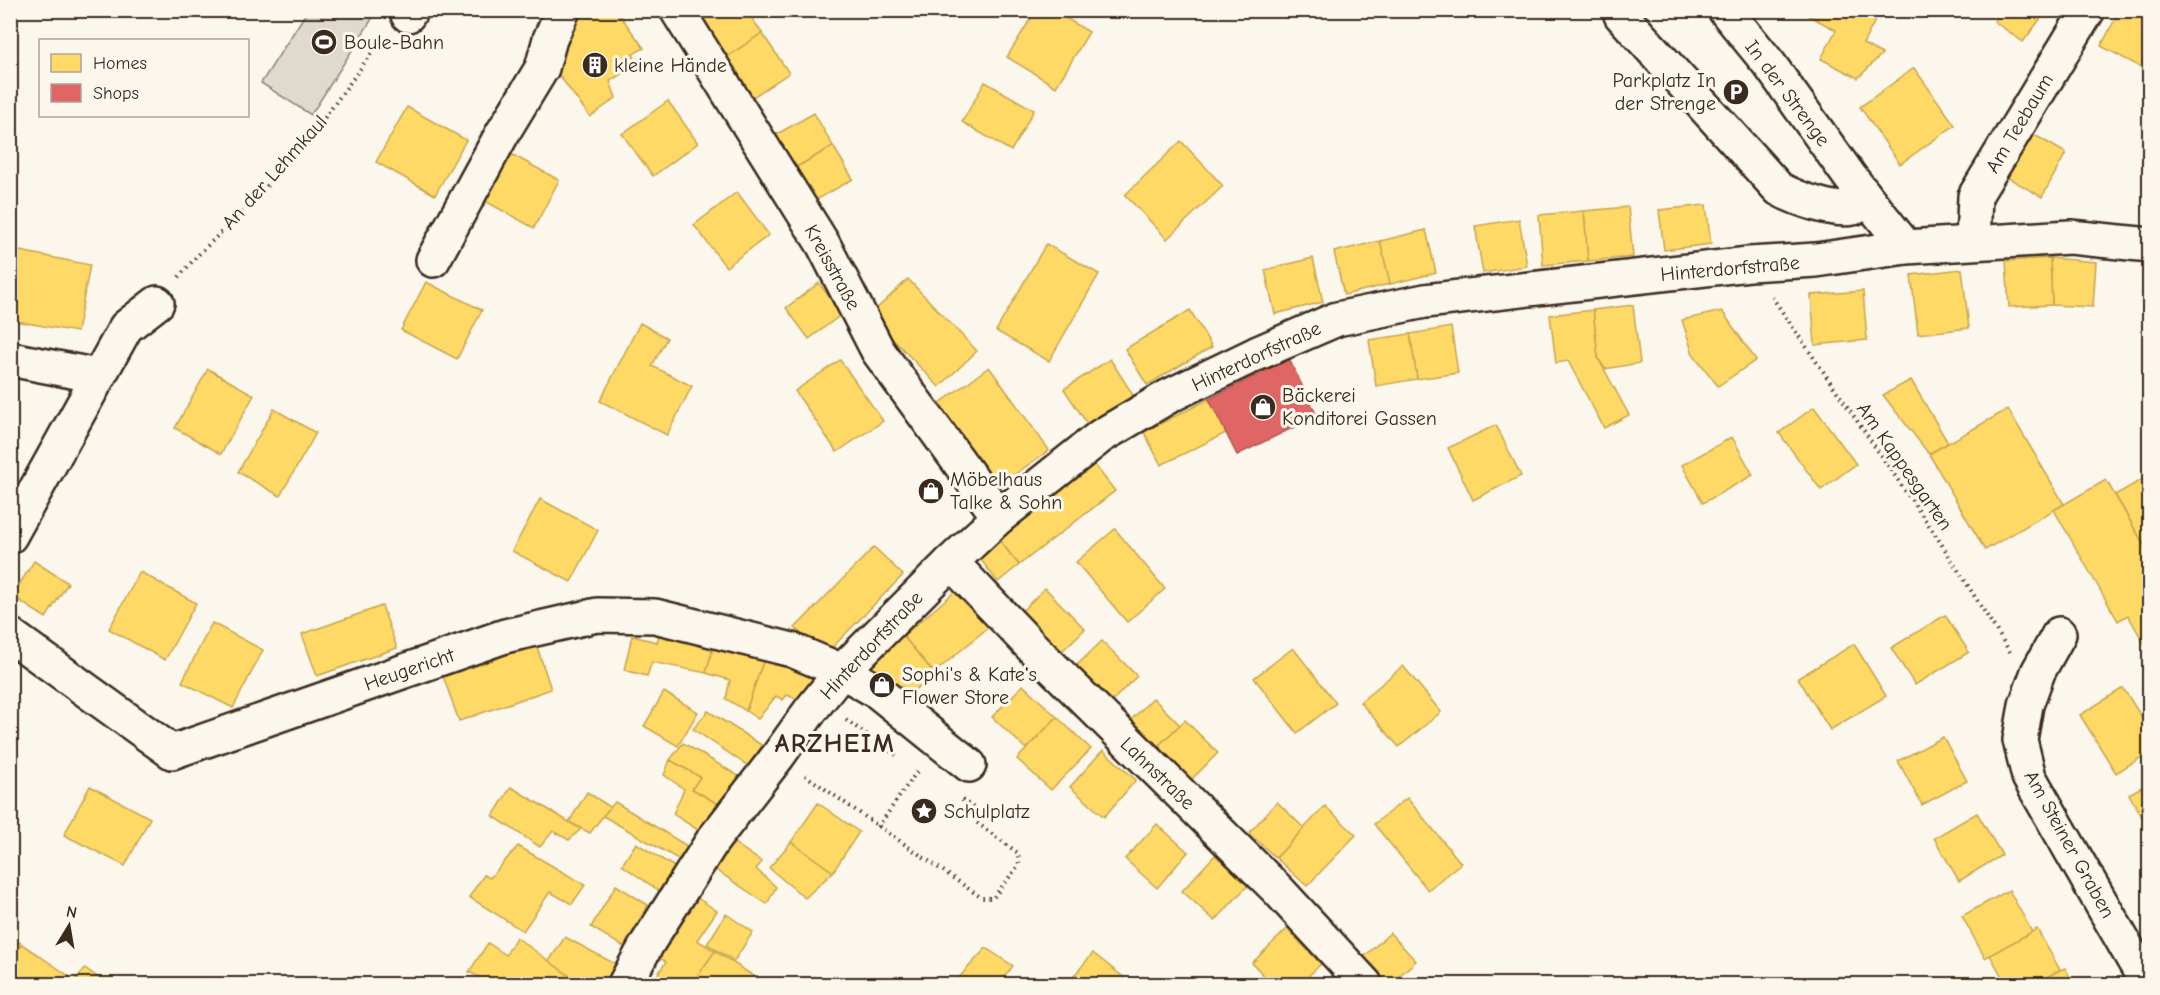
<svg xmlns="http://www.w3.org/2000/svg" width="2160" height="995" viewBox="0 0 2160 995" font-family="'Comic Neue',sans-serif">
<style>
.green{fill:#dfd9ce;stroke:#8d8276;stroke-width:1.5}
.homes{fill:#ffd966;stroke:#c4a450;stroke-width:1.5}
.shops{fill:#e06666;stroke:#ae5450;stroke-width:1.5}
.lines{fill:none;stroke-linecap:round;stroke-linejoin:round}
.minor-casing{stroke:#3b2a1e;stroke-width:38}
.path{stroke:#3b2a1e;stroke-width:4;stroke-dasharray:1.5 4.5;stroke-linecap:butt}
.minor{stroke:#fbf7ec;stroke-width:33}
.labels{text-anchor:middle;stroke-width:6;stroke-linejoin:round;paint-order:stroke}
.poi-label{font-size:20px;fill:#3b2a1e;stroke:#fbf7ec;text-anchor:start}
.street-label{font-size:20px;fill:#3b2a1e;stroke:#fbf7ec}
.district-label{font-size:26px;font-weight:bold;letter-spacing:1.5px;fill:#3b2a1e;stroke:#fbf7ec}
</style>
<rect width="100%" height="100%" fill="#fbf7ec"/>
<filter id="ink" filterUnits="userSpaceOnUse"><feTurbulence type="fractalNoise" baseFrequency=".0167" numOctaves="2"/><feDisplacementMap in="SourceGraphic" scale="12" xChannelSelector="R" yChannelSelector="G"/><feConvolveMatrix kernelMatrix="1 2 1 2 8 2 1 2 1" color-interpolation-filters="sRGB"/></filter>
<g filter="url(#ink)">
<polygon class="green" points="308,10 377,11 311,115 261,83"/>
<g class="homes">
<polygon points="572,10 616,10 644,48 633,54 637,64 610,81 616,98 590,117 553,67 563,62 551,46"/>
<polygon points="710,10 746,10 762,33 720,62 693,22"/>
<polygon points="1036,10 1053,10 1089,32 1056,87 1007,57"/>
<polygon points="1798,10 1875,10 1879,13 1863,44 1882,54 1858,78 1821,59 1836,30"/>
<polygon points="2001,10 2047,10 2023,42 1994,21"/>
<polygon points="2120,10 2150,10 2150,72 2101,46"/>
<polygon points="762,33 789,73 747,101 720,62"/>
<polygon points="1914,68 1955,125 1900,164 1860,107"/>
<polygon points="985,82 1034,110 1011,151 962,122"/>
<polygon points="668,101 698,143 653,176 622,134"/>
<polygon points="407,107 466,140 435,195 376,162"/>
<polygon points="814,113 833,146 790,171 770,138"/>
<polygon points="2031,133 2066,153 2042,197 2005,176"/>
<polygon points="1181,141 1223,186 1167,239 1125,195"/>
<polygon points="833,146 853,179 809,204 790,171"/>
<polygon points="502,149 559,180 534,228 476,196"/>
<polygon points="737,192 769,235 726,267 694,225"/>
<polygon points="1706,205 1711,244 1664,250 1659,210"/>
<polygon points="1628,207 1633,257 1588,261 1584,211"/>
<polygon points="1584,211 1588,261 1543,265 1539,215"/>
<polygon points="1519,219 1527,266 1483,273 1475,226"/>
<polygon points="1426,230 1436,273 1390,284 1380,241"/>
<polygon points="1380,241 1390,284 1344,295 1334,252"/>
<polygon points="1046,244 1099,274 1049,361 996,331"/>
<polygon points="10,249 90,265 77,332 10,320"/>
<polygon points="1313,258 1323,302 1275,314 1265,270"/>
<polygon points="2050,258 2096,262 2093,307 2052,305"/>
<polygon points="2050,258 2052,305 2009,307 2006,261"/>
<polygon points="1962,269 1969,328 1918,334 1911,275"/>
<polygon points="908,279 977,351 939,387 870,315"/>
<polygon points="426,282 482,310 457,359 401,330"/>
<polygon points="819,283 842,314 809,339 786,308"/>
<polygon points="1863,291 1867,340 1815,345 1811,295"/>
<polygon points="1633,305 1640,363 1605,369 1598,358 1593,310"/>
<polygon points="1190,310 1212,347 1147,385 1125,349"/>
<polygon points="1593,310 1598,358 1629,415 1604,428 1568,361 1556,363 1550,315"/>
<polygon points="1722,311 1756,360 1718,386 1693,354 1682,320"/>
<polygon points="640,323 667,338 652,366 692,386 667,435 600,401"/>
<polygon points="1451,327 1458,373 1417,379 1410,334"/>
<polygon points="1410,334 1417,379 1376,386 1369,340"/>
<polygon points="1110,359 1135,398 1090,428 1064,389"/>
<polygon points="840,360 883,421 837,452 795,391"/>
<polygon points="989,367 1049,450 996,488 936,406"/>
<polygon points="208,369 254,395 221,454 175,428"/>
<polygon points="1911,380 1948,443 1929,454 1883,395"/>
<polygon points="1209,399 1226,433 1161,465 1144,432"/>
<polygon points="1814,407 1856,464 1821,490 1779,433"/>
<polygon points="274,409 316,433 280,496 238,472"/>
<polygon points="2008,409 2064,504 1985,550 1929,454"/>
<polygon points="1496,425 1521,476 1473,500 1448,448"/>
<polygon points="1732,437 1753,475 1703,503 1682,465"/>
<polygon points="1091,460 1115,491 1019,565 995,535"/>
<polygon points="2150,475 2150,555 2115,495"/>
<polygon points="2106,480 2150,555 2150,646 2146,647 2128,615 2118,621 2054,510"/>
<polygon points="540,499 598,530 571,582 512,551"/>
<polygon points="1115,529 1165,589 1127,622 1076,562"/>
<polygon points="995,535 1019,565 998,582 974,551"/>
<polygon points="874,547 903,575 824,656 795,628"/>
<polygon points="34,561 68,583 46,618 12,596"/>
<polygon points="140,572 196,603 165,660 109,629"/>
<polygon points="965,583 997,620 934,673 903,636"/>
<polygon points="1045,588 1085,629 1058,655 1018,615"/>
<polygon points="382,606 397,648 317,676 302,634"/>
<polygon points="1945,615 1969,652 1915,685 1891,648"/>
<polygon points="212,623 263,650 233,708 182,682"/>
<polygon points="660,632 714,645 706,673 652,662 647,676 624,670 632,636 657,642"/>
<polygon points="903,636 934,673 902,701 870,664"/>
<polygon points="1102,641 1137,676 1108,705 1073,669"/>
<polygon points="536,644 551,689 459,721 443,676"/>
<polygon points="1854,644 1886,696 1830,730 1798,678"/>
<polygon points="714,645 764,659 746,711 726,699 730,680 706,673"/>
<polygon points="1293,648 1336,703 1297,733 1254,678"/>
<polygon points="764,659 787,664 815,680 801,701 787,695 783,700 776,696 758,719 746,711"/>
<polygon points="1403,666 1441,712 1399,747 1360,702"/>
<polygon points="1023,685 1057,717 1026,749 992,717"/>
<polygon points="2123,688 2150,730 2150,752 2116,773 2080,715"/>
<polygon points="664,692 698,712 678,746 644,726"/>
<polygon points="1153,698 1180,725 1153,751 1127,724"/>
<polygon points="708,711 766,748 751,768 693,729"/>
<polygon points="1057,717 1091,749 1051,790 1017,759"/>
<polygon points="1185,720 1218,753 1187,784 1153,751"/>
<polygon points="1943,737 1967,781 1922,805 1898,761"/>
<polygon points="683,743 747,781 725,808 692,789 700,777 670,760"/>
<polygon points="1103,750 1136,780 1104,817 1070,787"/>
<polygon points="670,760 700,777 692,789 725,808 704,834 673,814 684,789 664,775"/>
<polygon points="2150,782 2150,831 2129,794"/>
<polygon points="90,786 150,818 125,866 64,835"/>
<polygon points="511,787 569,822 581,829 569,840 553,831 540,847 493,816"/>
<polygon points="587,792 610,807 590,833 569,822"/>
<polygon points="1407,798 1461,863 1428,890 1374,824"/>
<polygon points="615,802 692,849 685,863 603,816"/>
<polygon points="1277,802 1304,828 1276,858 1249,833"/>
<polygon points="818,803 859,832 833,872 791,842"/>
<polygon points="1325,806 1356,835 1307,886 1276,858"/>
<polygon points="1977,813 2002,855 1959,881 1934,838"/>
<polygon points="1157,824 1188,852 1157,888 1125,859"/>
<polygon points="728,839 762,862 756,869 776,887 767,904 710,866"/>
<polygon points="791,842 833,872 805,898 769,868"/>
<polygon points="636,843 681,871 665,895 622,865"/>
<polygon points="518,846 585,885 572,904 550,892 523,931 469,897 484,875 490,878"/>
<polygon points="1215,855 1248,885 1215,921 1182,891"/>
<polygon points="616,885 648,905 624,947 591,927"/>
<polygon points="2009,890 2032,932 1985,958 1962,916"/>
<polygon points="687,891 717,911 697,940 715,951 692,984 651,984 666,962 647,950"/>
<polygon points="726,914 753,932 734,961 707,944"/>
<polygon points="1287,929 1321,964 1300,984 1272,984 1252,963"/>
<polygon points="2037,929 2060,970 2034,984 2006,984 1990,955"/>
<polygon points="1390,933 1416,961 1390,984 1379,984 1358,962"/>
<polygon points="10,937 22,944 10,961"/>
<polygon points="516,937 549,961 581,984 493,984 469,972 488,943 506,955"/>
<polygon points="565,937 619,966 611,984 581,984 549,961"/>
<polygon points="22,944 69,976 64,984 10,984 10,961"/>
<polygon points="986,948 1013,966 999,984 953,984"/>
<polygon points="715,951 766,984 699,984 694,981"/>
<polygon points="1093,953 1132,984 1067,984"/>
<polygon points="85,968 107,984 72,984"/>
<polygon points="2065,968 2074,984 2034,984 2060,970"/>
</g>
<polygon class="shops" points="1289,359 1317,416 1237,455 1209,399"/>
<g class="lines">
<defs>
<g id="minor">
<polyline points="677,10 823,244 878,351 999,517"/>
<path d="M1625,10L1621,15L1779,189C1795,198 1843,216 1858,206L1863,193"/>
<polyline points="1725,10 1770,65 1850,177 1906,247"/>
<polyline points="408,15 411,10"/>
<polyline points="1973,242 1975,196 2088,10"/>
<polyline points="433,260 502,134 542,68 550,39 563,10"/>
<polyline points="10,359 98,376"/>
<polyline points="10,536 126,327 157,303"/>
<polyline points="951,562 1033,648 1278,890 1365,984"/>
<polyline points="2059,634 2038,672 2026,705 2020,740 2029,777 2139,969 2144,984"/>
<polyline points="10,635 172,752 505,636 597,615 655,616 792,650 842,671 878,692 969,765"/>
<polyline points="625,984 647,944 713,840 778,756 810,711 842,671 951,562 999,517 1101,436 1169,396 1256,354 1337,319 1425,301 1749,264 1816,260 1906,247 2070,237 2150,245"/>
</g>
</defs>
<use href="#minor" class="minor-casing"/>
<g class="path">
<polyline points="179,277 196,257 255,199 307,142 376,47 385,38"/>
<polyline points="1772,297 1937,537 2010,652"/>
<polyline points="846,720 896,755"/>
<polyline points="805,775 982,898 993,898 1019,865 1018,853 976,822 974,808 962,800"/>
<polyline points="878,827 918,770"/>
</g>
<use href="#minor" class="minor"/>
</g>
</g>
<defs>
<symbol id="stadium-disc" viewBox="-11 -11 22 22"><circle r="9.5" fill="#3b2a1e" stroke="#fbf7ec"/><path d="M0-5a6.5 5 0 1 0 0 10a6.5 5 0 1 0 0-10ZM-3.5-1.8h7v3.6h-7Z" fill="#fff"/></symbol>
<symbol id="building-disc" viewBox="-11 -11 22 22"><circle r="9.5" fill="#3b2a1e" stroke="#fbf7ec"/><path d="M-4-6H4V6H1V3H-1V6H-4ZM-2.5-4.3h1.7v1.8h-1.7ZM.8-4.3h1.7v1.8H.8ZM-2.5-1h1.7V.8h-1.7ZM.8-1h1.7V.8H.8Z" fill="#fff"/></symbol>
<symbol id="parking-disc" viewBox="-11 -11 22 22"><circle r="9.5" fill="#3b2a1e" stroke="#fbf7ec"/><path d="M-3.5-5.5H1a3.5 3.5 0 0 1 0 7H-1V5.5H-3.5ZM-1-3.4V-.6H.8a1.4 1.4 0 0 0 0-2.8Z" fill="#fff"/></symbol>
<symbol id="shop-disc" viewBox="-11 -11 22 22"><circle r="9.5" fill="#3b2a1e" stroke="#fbf7ec"/><path d="M-5-2.5h2.3a2.7 3.5 0 0 1 5.4 0H5L5.5 6h-11ZM-1.5-2.5h3a1.5 2.3 0 0 0-3 0Z" fill="#fff"/></symbol>
<symbol id="sight-disc" viewBox="-11 -11 22 22"><circle r="9.5" fill="#3b2a1e" stroke="#fbf7ec"/><path d="M0-6L1.8-2.2L6-1.7L2.9 1.2L3.7 5.4L0 3.3L-3.7 5.4L-2.9 1.2L-6-1.7L-1.8-2.2Z" fill="#fff"/></symbol>
</defs>
<g fill-rule="evenodd">
<use href="#stadium-disc" x="309" y="27" width="30" height="30"/>
<use href="#building-disc" x="580" y="50" width="30" height="30"/>
<use href="#parking-disc" x="1721" y="77" width="30" height="30"/>
<use href="#shop-disc" x="1248" y="392" width="30" height="30"/>
<use href="#shop-disc" x="916" y="476" width="30" height="30"/>
<use href="#shop-disc" x="867" y="670" width="30" height="30"/>
<use href="#sight-disc" x="909" y="796" width="30" height="30"/>
</g>
<g class="labels">
<g class="poi-label">
<text x="344" y="49">Boule-Bahn</text>
<text x="614" y="72">kleine Hände</text>
<text x="1716" y="87" text-anchor="end">Parkplatz In<tspan x="1716" dy="23">der Strenge</tspan></text>
<text x="1282" y="402">Bäckerei<tspan x="1282" dy="23">Konditorei Gassen</tspan></text>
<text x="950" y="486">Möbelhaus<tspan x="950" dy="23">Talke &amp; Sohn</tspan></text>
<text x="902" y="681">Sophi's &amp; Kate's<tspan x="902" dy="23">Flower Store</tspan></text>
<text x="944" y="818">Schulplatz</text>
</g>
<g class="street-label">
<text transform="translate(1788 93) rotate(53)" y="7">In der Strenge</text>
<text transform="translate(2019 123) rotate(-59)" y="7">Am Teebaum</text>
<text transform="translate(274 172) rotate(-48)" y="7">An der Lehmkaul</text>
<text transform="translate(833 267) rotate(61)" y="7">Kreisstraße</text>
<text transform="translate(1730 268) rotate(-5)" y="7">Hinterdorfstraße</text>
<text transform="translate(1256 356) rotate(-25)" y="7">Hinterdorfstraße</text>
<text transform="translate(1905 466) rotate(55)" y="7">Am Kappesgarten</text>
<text transform="translate(871 645) rotate(-47)" y="7">Hinterdorfstraße</text>
<text transform="translate(409 669) rotate(-19)" y="7">Heugericht</text>
<text transform="translate(1158 773) rotate(44)" y="7">Lahnstraße</text>
<text transform="translate(2070 844) rotate(61)" y="7">Am Steiner Graben</text>
</g>
<g class="district-label">
<text x="835" y="752">ARZHEIM</text>
</g>
</g>
<rect width="2160" height="995" fill="none" stroke="#fbf7ec" stroke-width="36"/>
<rect x="18" y="18" width="2124" height="959" fill="none" stroke="#3b2a1e" stroke-width="2" filter="url(#ink)"/>
<rect x="39" y="39" width="210" height="78" fill="#fbf7ec" stroke="#aea59a" stroke-width="1.5"/>
<rect x="51" y="54" width="30" height="18" fill="#ffd966" stroke="#aea59a" stroke-width="1.5"/>
<text x="93" y="69" font-size="18" fill="#3b2a1e">Homes</text>
<rect x="51" y="84" width="30" height="18" fill="#e06666" stroke="#aea59a" stroke-width="1.5"/>
<text x="93" y="99" font-size="18" fill="#3b2a1e">Shops</text>
<g transform="translate(69 926) rotate(11)" stroke="#fbf7ec" stroke-width="4.5" paint-order="stroke">
<path d="M0-4.5L10 22L0 15L-10 22Z" fill="#3b2a1e"/>
<text y="-9" font-size="16" font-weight="bold" text-anchor="middle" fill="#3b2a1e">N</text>
</g>
</svg>
